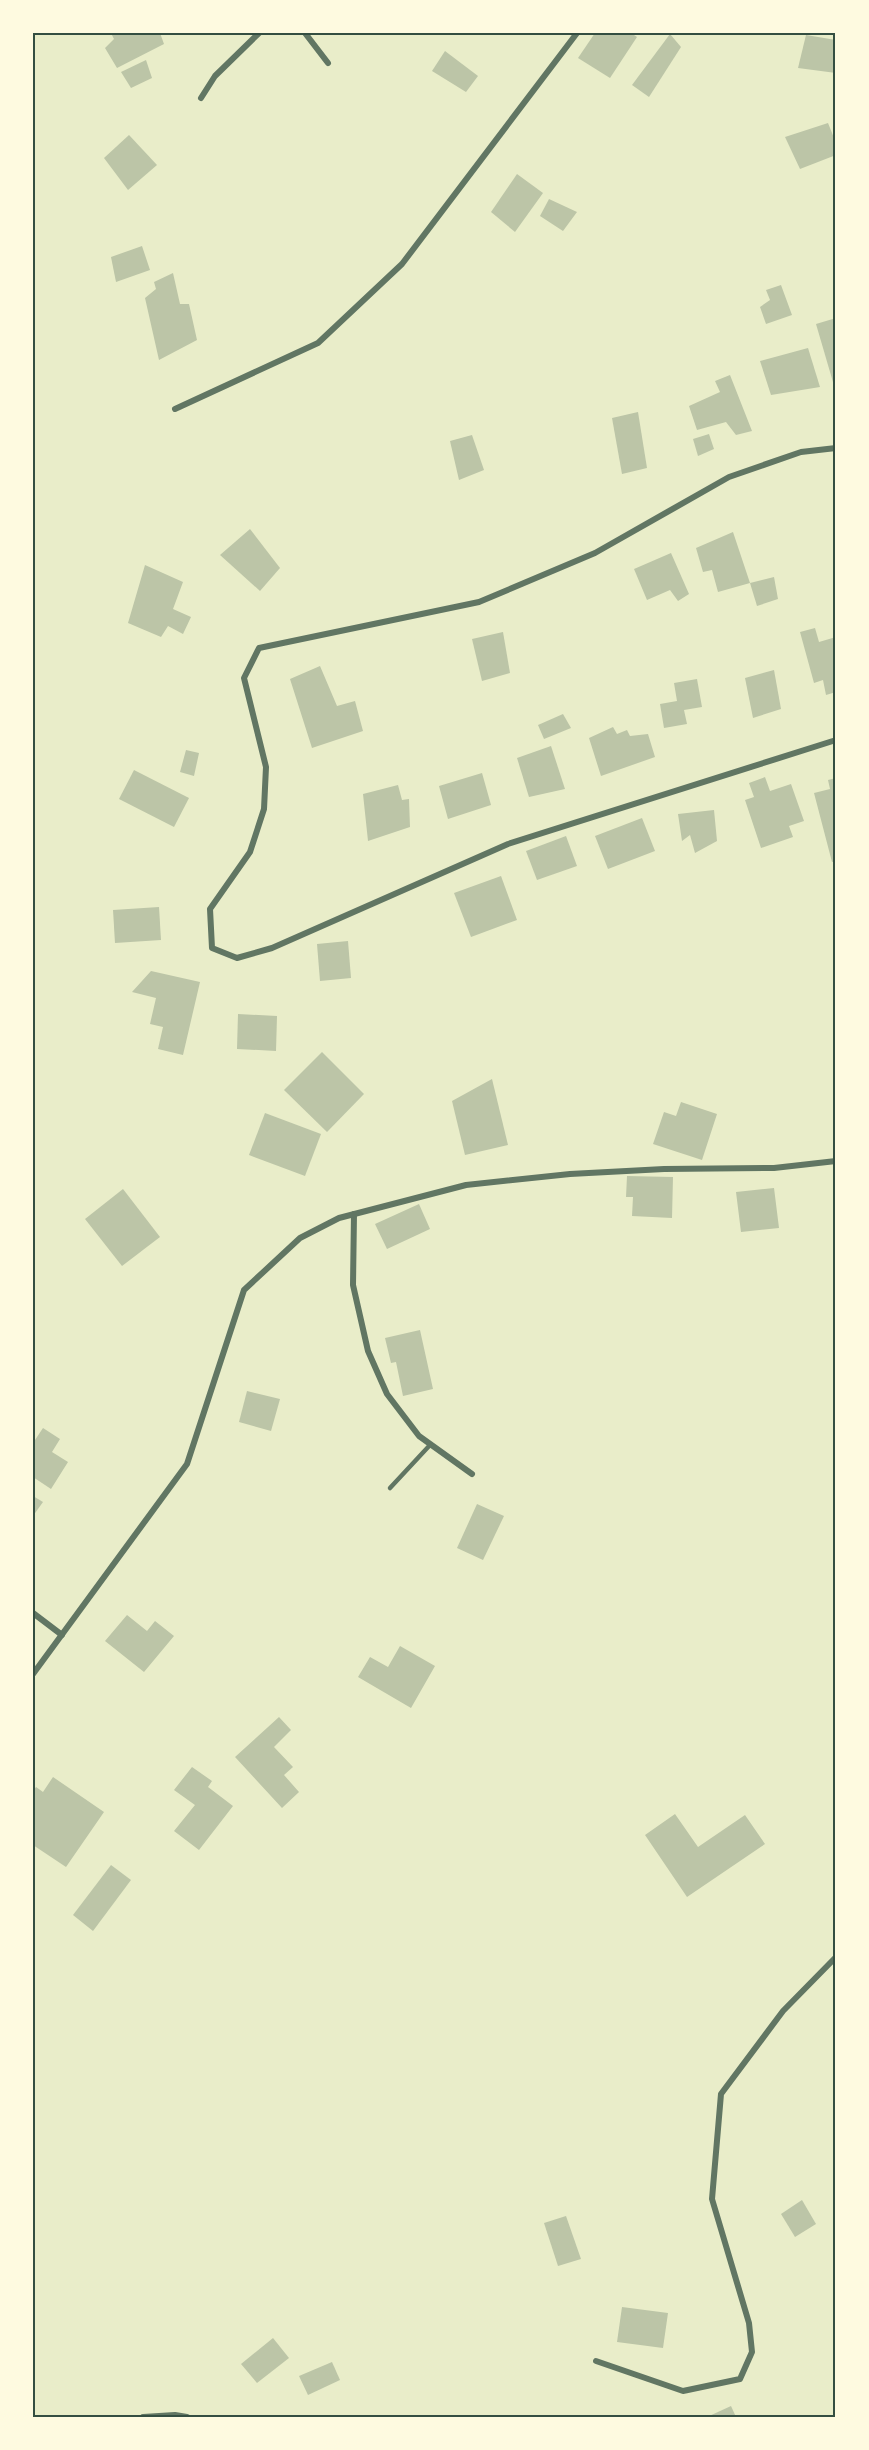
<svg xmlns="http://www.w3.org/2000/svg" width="869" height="2450" viewBox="0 0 869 2450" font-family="'Zilla Slab',serif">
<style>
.building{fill:#bcc5a7}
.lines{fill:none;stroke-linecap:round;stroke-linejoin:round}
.service{stroke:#617663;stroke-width:4.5}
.minor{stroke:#617663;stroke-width:6}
.neatline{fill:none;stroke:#344e41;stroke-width:2}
</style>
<rect width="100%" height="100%" fill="#e9edc9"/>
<g class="building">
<polygon points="111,33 160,33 164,44 117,68 105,48 114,39"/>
<polygon points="595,33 631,33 637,37 610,78 578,58"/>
<polygon points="670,34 681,47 649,97 632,85"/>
<polygon points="806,35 836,40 836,73 798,68"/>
<polygon points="445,51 478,76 466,92 432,71"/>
<polygon points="146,60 152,78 131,88 121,72"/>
<polygon points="828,123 836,143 836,155 800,169 785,137"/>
<polygon points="129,135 157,165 128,190 104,158"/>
<polygon points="517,174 543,193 515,232 491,212"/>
<polygon points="549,199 577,212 563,231 540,216"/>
<polygon points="142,246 150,270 116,282 111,257"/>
<polygon points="173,273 180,304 189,304 197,340 159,360 145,298 156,289 154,282"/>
<polygon points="781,285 792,315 766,324 760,307 770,300 766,290"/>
<polygon points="836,318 836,389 835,389 816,324"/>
<polygon points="808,348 820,387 771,395 760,361"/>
<polygon points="730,375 752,431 736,435 726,422 697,430 689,406 720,392 715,381"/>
<polygon points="638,412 647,468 622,474 612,418"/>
<polygon points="709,434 714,449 698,456 693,439"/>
<polygon points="472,435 484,470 459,480 450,441"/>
<polygon points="250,529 280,568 260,591 220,555"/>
<polygon points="733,532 750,583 718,592 712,570 703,572 696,548"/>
<polygon points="671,553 689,594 678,601 670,590 647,600 634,569"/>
<polygon points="145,565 183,582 173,609 191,617 183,634 168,626 161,637 128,623"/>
<polygon points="774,577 778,599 757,606 750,583"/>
<polygon points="815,628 819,642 836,637 836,692 826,695 823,680 814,683 800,632"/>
<polygon points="503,632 510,673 482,681 472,639"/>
<polygon points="320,666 337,706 355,701 363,731 312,748 290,679"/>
<polygon points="774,670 781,709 753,718 745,678"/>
<polygon points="697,679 702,707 684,710 687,724 664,728 660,704 677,701 674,683"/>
<polygon points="563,714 571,728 544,739 538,725"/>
<polygon points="613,727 617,734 627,730 630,736 648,734 655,757 601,776 589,738"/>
<polygon points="551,746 565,789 529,797 517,758"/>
<polygon points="186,750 199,753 194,776 180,772"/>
<polygon points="134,770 189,798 174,827 119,799"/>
<polygon points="482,773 491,805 448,819 439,786"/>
<polygon points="765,777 770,791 791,784 804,821 789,826 793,837 761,848 745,800 754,797 749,783"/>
<polygon points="836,778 836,861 832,862 814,793 830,789 828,780"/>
<polygon points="398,785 402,800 409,799 410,827 368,841 363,794"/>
<polygon points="714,810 717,841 695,853 690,835 682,841 678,814"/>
<polygon points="642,818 655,851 608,869 595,836"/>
<polygon points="566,836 577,866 537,880 526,851"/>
<polygon points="501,876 517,920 471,937 454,893"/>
<polygon points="159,907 161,940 115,943 113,910"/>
<polygon points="348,941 351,978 320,981 317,944"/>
<polygon points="151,971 200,982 183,1055 158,1049 163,1027 150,1024 156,998 132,992"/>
<polygon points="238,1014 277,1016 276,1051 237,1049"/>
<polygon points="322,1052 364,1094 327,1132 284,1090"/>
<polygon points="492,1079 508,1145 465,1155 452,1101"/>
<polygon points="681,1102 717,1114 702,1160 653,1144 664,1112 676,1116"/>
<polygon points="265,1113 321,1134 305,1176 249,1155"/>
<polygon points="627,1176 673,1177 672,1218 632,1216 633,1197 626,1197"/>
<polygon points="774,1188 779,1228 741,1232 736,1192"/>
<polygon points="123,1189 160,1237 122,1266 85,1219"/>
<polygon points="419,1204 430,1229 387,1249 375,1224"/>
<polygon points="420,1330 433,1389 403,1396 396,1362 391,1363 385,1338"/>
<polygon points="247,1391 280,1399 271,1431 239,1422"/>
<polygon points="43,1428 60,1439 52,1452 68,1462 51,1489 33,1477 33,1443"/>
<polygon points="33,1496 43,1502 33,1516"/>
<polygon points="477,1504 504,1516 483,1560 457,1548"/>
<polygon points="127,1615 147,1631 155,1621 174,1636 144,1672 105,1641"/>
<polygon points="400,1646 435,1666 411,1708 358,1677 370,1657 388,1667"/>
<polygon points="279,1717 291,1730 274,1747 293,1767 284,1775 299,1792 282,1808 235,1757"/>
<polygon points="192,1767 212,1781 208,1787 233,1806 199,1850 174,1831 195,1805 174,1790"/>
<polygon points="53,1777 104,1812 66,1867 33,1845 33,1791 36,1787 43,1792"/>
<polygon points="675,1814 698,1847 745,1815 765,1844 687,1897 645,1835"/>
<polygon points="111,1865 131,1880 93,1931 73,1915"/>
<polygon points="802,2200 816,2224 795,2237 781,2214"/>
<polygon points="566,2216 581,2259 558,2266 544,2223"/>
<polygon points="622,2307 668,2313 663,2348 617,2342"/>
<polygon points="273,2338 289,2358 257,2383 241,2364"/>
<polygon points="332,2362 340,2380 308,2395 299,2376"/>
<polygon points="731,2406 736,2417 707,2417"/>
</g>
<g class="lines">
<polyline class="service" points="390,1488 430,1445"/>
<g class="minor">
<polyline points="305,33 328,63"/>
<polyline points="201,98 215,76 259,33"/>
<polyline points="175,409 318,343 402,264 577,33"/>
<polyline points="836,448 801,452 729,477 595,553 479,602 259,648 244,678 266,767 264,809 250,852 210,909 212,948 237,958 272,948 508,844 836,740"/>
<polyline points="354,1214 353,1285 368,1351 387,1394 419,1436 472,1474"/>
<polyline points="33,1613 62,1635"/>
<polyline points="33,1674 187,1464 244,1290 300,1238 339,1218 466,1185 570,1174 664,1169 774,1168 836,1161"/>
<polyline points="596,2361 683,2391 740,2379 752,2352 749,2323 712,2199 721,2094 783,2011 836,1957"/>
<polyline points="143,2417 175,2415 187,2417"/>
</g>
</g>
<rect width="869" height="2450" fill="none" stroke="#fefae0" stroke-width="69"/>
<rect x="34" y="34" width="800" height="2382" class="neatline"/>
</svg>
